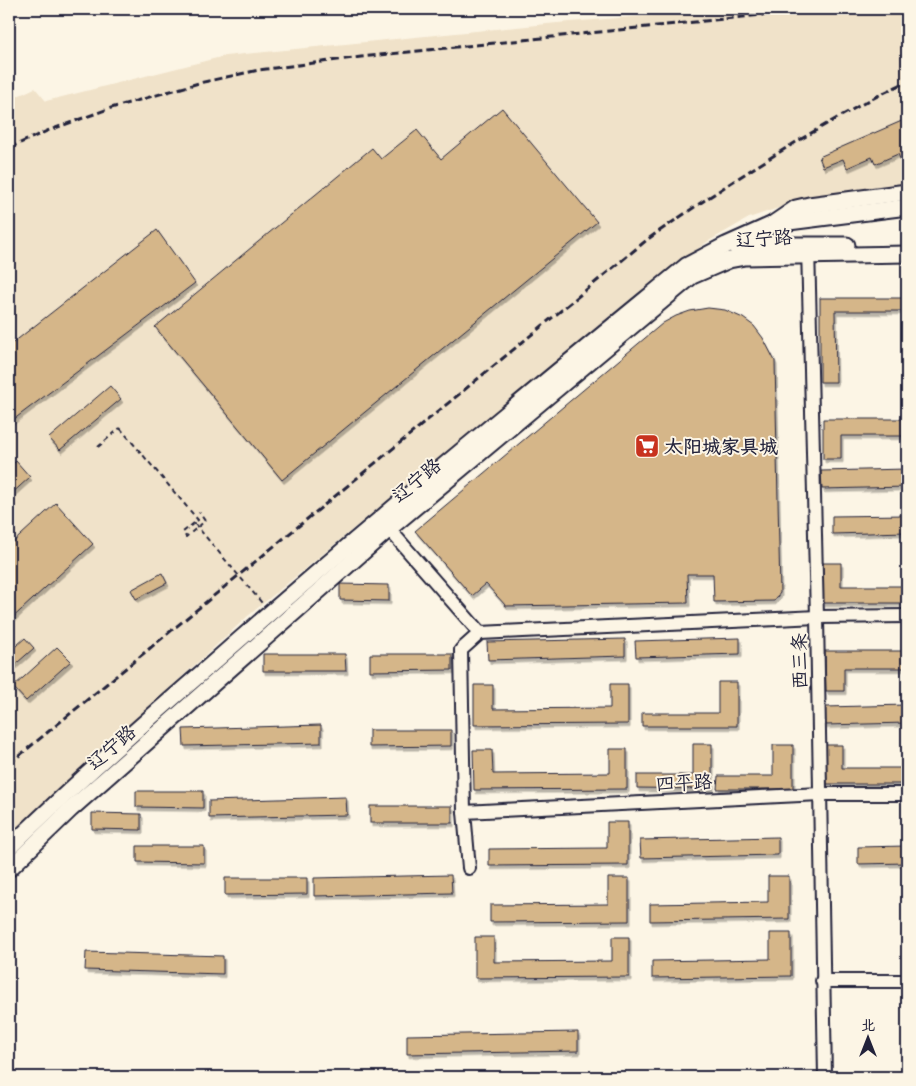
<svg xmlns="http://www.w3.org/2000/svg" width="916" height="1086" viewBox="0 0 916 1086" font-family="'Comic Neue','LXGW WenKai TC',sans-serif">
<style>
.built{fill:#f0e2c9}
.building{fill:#d5b689;stroke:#22223b;filter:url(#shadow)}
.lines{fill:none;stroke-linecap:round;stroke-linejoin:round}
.minor-casing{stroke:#22223b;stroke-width:16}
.major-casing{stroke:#22223b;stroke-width:19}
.path{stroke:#22223b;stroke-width:2;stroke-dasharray:5 4;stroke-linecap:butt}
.minor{stroke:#fcf5e5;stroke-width:12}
.major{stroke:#fcf5e5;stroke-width:15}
.rail{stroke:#22223b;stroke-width:3;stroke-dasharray:8 4;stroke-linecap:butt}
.path-bridge{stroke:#22223b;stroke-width:2;stroke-dasharray:5 4;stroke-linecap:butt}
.labels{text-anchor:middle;stroke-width:4;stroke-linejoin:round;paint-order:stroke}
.street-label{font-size:19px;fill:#22223b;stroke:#fcf5e5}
.poi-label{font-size:19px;font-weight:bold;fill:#22223b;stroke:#fcf5e5;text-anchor:start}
</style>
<defs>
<filter id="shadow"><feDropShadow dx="2" dy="3.5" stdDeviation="0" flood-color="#0004"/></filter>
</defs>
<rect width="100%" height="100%" fill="#fcf5e5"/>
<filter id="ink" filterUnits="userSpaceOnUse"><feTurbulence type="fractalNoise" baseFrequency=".02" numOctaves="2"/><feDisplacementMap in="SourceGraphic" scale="10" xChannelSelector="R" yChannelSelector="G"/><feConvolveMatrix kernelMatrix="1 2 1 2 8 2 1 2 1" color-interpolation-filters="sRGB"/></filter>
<g filter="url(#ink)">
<polygon class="built" points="729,9 907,9 907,186 866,190 799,201 749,218 707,242 644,288 248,616 9,836 9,100 35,88 46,101 225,56 557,23"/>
<g class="building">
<polygon points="502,108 597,222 282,480 155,327 372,148 381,159 417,130 441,159"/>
<polygon points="904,120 907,127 907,158 901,161 898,154 875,164 872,157 847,168 843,159 823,167 819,157"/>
<polygon points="157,230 195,283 9,423 9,346"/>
<polygon points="820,298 907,298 907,311 835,311 836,382 820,382"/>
<polygon points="708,308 725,310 743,318 754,326 763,338 775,361 780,593 774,601 714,602 713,574 687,574 688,603 506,606 486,584 472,596 415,531 663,323 676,316 690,311"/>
<polygon points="110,386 121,399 60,450 49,438"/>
<polygon points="823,419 907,419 907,436 841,436 841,459 823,459"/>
<polygon points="16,461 30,477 9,496 9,468"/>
<polygon points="907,469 907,487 822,489 821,471"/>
<polygon points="56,503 93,544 9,621 9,546"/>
<polygon points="907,515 907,532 832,534 832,516"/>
<polygon points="823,563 841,563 841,586 907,586 907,603 823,603"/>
<polygon points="162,573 167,583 136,599 131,590"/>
<polygon points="340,584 389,585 389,601 340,600"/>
<polygon points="25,638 34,648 9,670 9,652"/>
<polygon points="740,638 740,654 636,657 635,641"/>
<polygon points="625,639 625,656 488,660 487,642"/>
<polygon points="57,647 71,661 26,701 13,687"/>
<polygon points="825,651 907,651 907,668 844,668 844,691 826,691"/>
<polygon points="263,654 345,654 346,671 263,671"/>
<polygon points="370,654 452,654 452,670 370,671"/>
<polygon points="718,682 737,682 737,726 642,726 642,713 718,713"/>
<polygon points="610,684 628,684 628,724 474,725 474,685 493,685 493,709 610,708"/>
<polygon points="907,705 907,723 825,725 825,707"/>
<polygon points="321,725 321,743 184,746 183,729"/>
<polygon points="369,730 451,730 451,746 369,747"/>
<polygon points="693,744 712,744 712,789 637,788 637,775 693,775"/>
<polygon points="773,745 793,745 793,789 717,789 718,776 773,776"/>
<polygon points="824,745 842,745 842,768 907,768 907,784 824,784"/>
<polygon points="610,749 627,749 627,789 474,790 473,750 492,750 493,774 610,773"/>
<polygon points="136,791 203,791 203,808 136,807"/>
<polygon points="346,797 347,815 209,818 209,801"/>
<rect x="370" y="806" width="82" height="17"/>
<polygon points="92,813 141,814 141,830 92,829"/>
<polygon points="607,822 628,822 628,865 489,866 489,849 607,848"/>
<polygon points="778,837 778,855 641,858 640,840"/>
<polygon points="137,846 204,846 204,863 137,862"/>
<polygon points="907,846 907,863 858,864 858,847"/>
<polygon points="451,875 452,893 314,896 314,878"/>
<polygon points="768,876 789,876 789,919 650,921 650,904 768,902"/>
<polygon points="225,878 307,878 307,894 225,895"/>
<polygon points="608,878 629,878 629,921 490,922 490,905 608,904"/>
<polygon points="770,933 791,933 791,976 652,978 652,961 770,959"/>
<polygon points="475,937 494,937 494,962 612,961 612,937 629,937 629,977 475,978"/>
<polygon points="86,952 223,956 223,974 85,970"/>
<polygon points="578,1032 578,1051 407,1054 407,1035"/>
</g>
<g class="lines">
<defs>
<g id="minor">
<polyline points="808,247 817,617 825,1077"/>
<polyline points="389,529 480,633 817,617 907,616"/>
<polyline points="464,812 820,794 907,794"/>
<polyline points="469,868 464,812 461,650 480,633"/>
<polyline points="822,981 907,981"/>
</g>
<g id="major">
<polyline points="774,223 796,208 809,205 907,192"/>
<polyline points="733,245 847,245"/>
<path d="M9,848C72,786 138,728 205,670C362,531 524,399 686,266L726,245L773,224L907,207"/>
<polyline points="9,869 71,809 389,529 692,276 729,260 745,257 907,254"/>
</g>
</defs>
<use href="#minor" class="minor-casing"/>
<use href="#major" class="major-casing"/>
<g class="path">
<polyline points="98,447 120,428"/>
<polyline points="194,523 183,532 186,537 205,521 199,512"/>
</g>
<use href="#minor" class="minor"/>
<use href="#major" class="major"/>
<g class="rail">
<polyline points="9,148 47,131 111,108 199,83 259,70 361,57 820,9"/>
<path d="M9,764L648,239C708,197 769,157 832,121C857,107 881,93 907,82"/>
</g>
<polyline class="path-bridge" points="120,428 198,520 194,523 262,603"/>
</g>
</g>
<defs>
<symbol id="supermarket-square" viewBox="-11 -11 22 22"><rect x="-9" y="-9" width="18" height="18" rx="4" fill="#c8321e" stroke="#fcf5e5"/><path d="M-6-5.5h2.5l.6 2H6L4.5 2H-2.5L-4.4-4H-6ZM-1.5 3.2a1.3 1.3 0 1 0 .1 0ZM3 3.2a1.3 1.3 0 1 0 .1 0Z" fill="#fff"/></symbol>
</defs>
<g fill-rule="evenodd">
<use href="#supermarket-square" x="633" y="432" width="28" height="28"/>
</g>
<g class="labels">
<g class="street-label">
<text transform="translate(764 238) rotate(-4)" y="7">辽宁路</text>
<text transform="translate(416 480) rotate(-40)" y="7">辽宁路</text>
<text transform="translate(799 661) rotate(-91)" y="7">西三条</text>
<text transform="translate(111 747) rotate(-41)" y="7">辽宁路</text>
<text transform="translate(684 782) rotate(-3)" y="7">四平路</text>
</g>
<g class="poi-label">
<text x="664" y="453">太阳城家具城</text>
</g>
</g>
<rect width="916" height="1086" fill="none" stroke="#fcf5e5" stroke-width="30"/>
<rect x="15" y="15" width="886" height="1056" fill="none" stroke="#22223b" stroke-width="2" filter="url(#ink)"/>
<g transform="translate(868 1038)" stroke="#fcf5e5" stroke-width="4" paint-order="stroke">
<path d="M0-4L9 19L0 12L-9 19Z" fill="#22223b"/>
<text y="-8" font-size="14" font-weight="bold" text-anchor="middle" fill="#22223b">北</text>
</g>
</svg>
